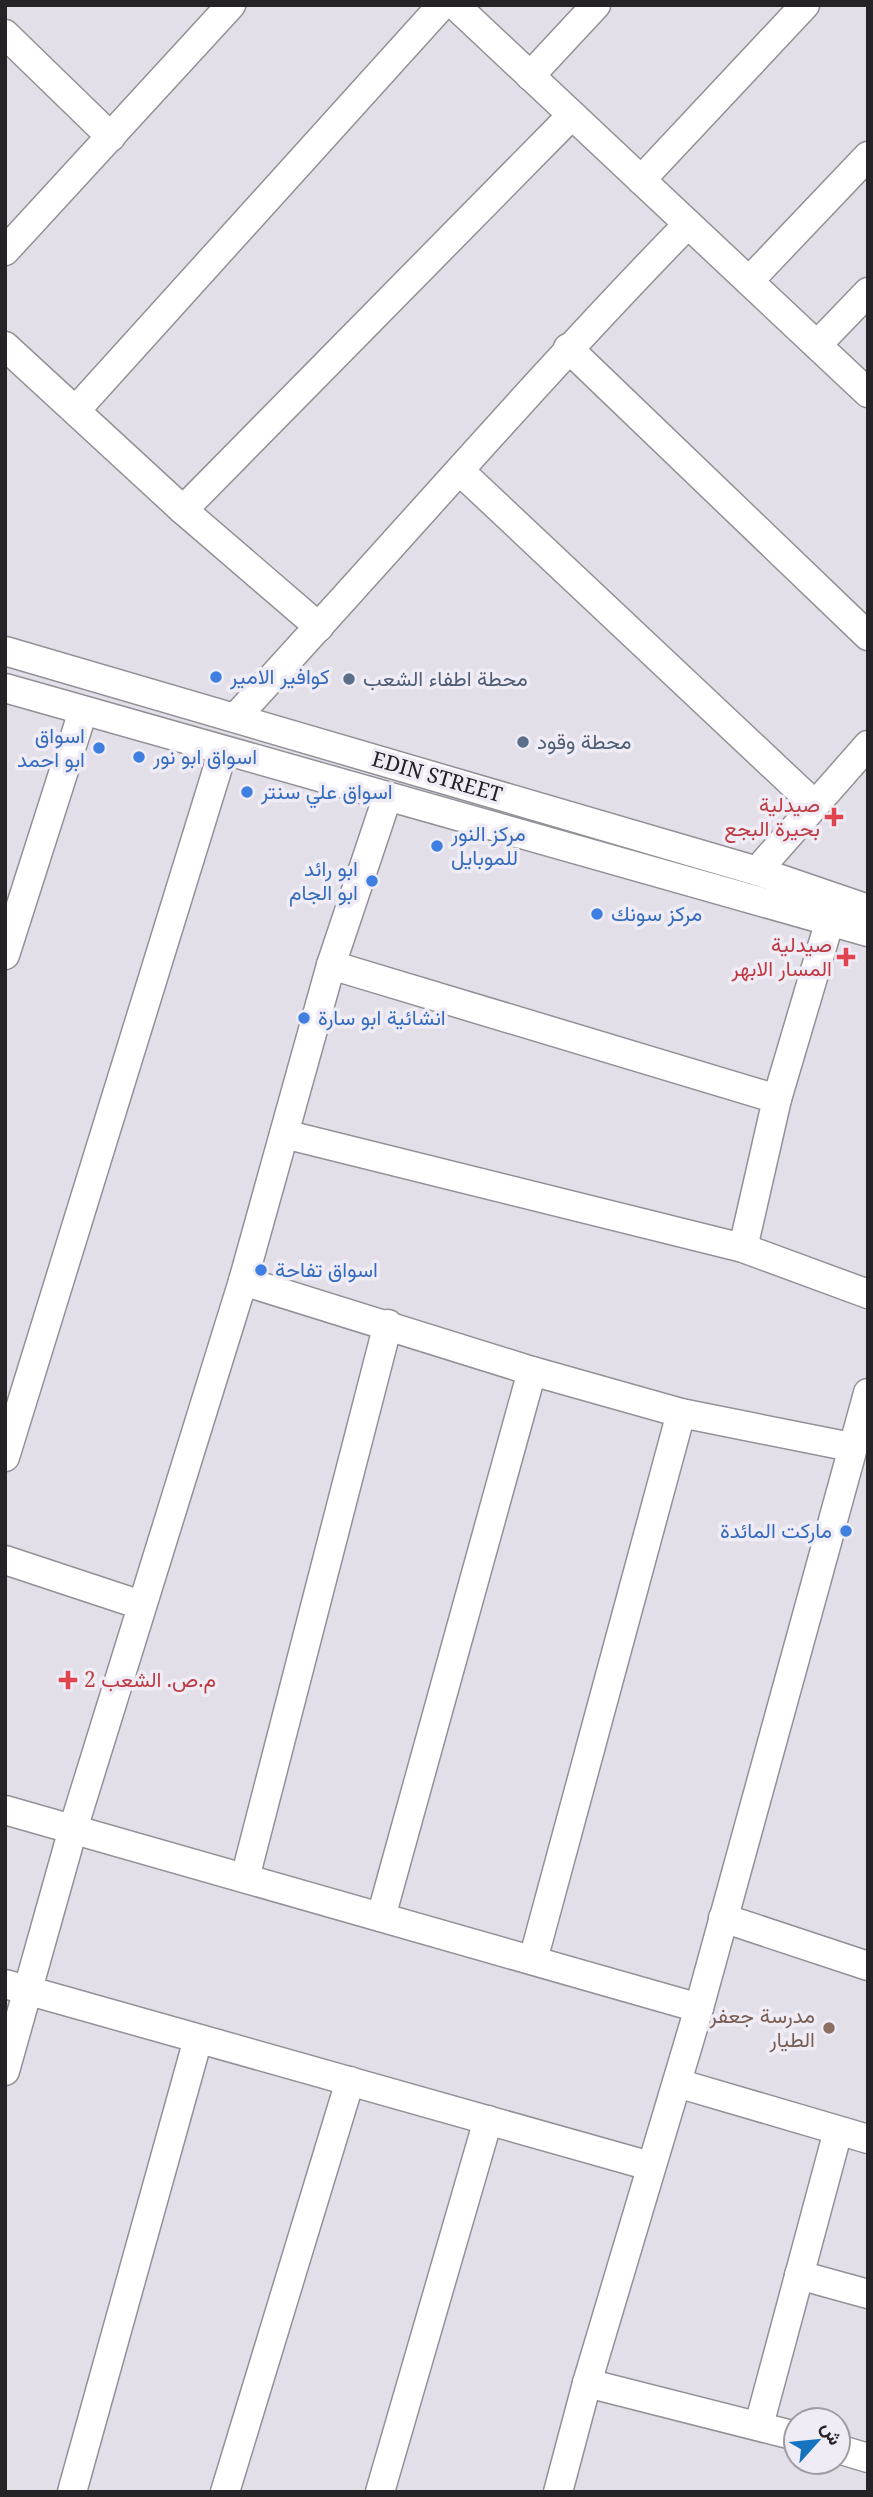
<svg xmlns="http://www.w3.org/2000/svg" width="873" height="2497" viewBox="0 0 873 2497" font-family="'Noto Serif',Vazirmatn,serif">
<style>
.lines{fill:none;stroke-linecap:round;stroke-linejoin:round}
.minor-casing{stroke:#939098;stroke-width:31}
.minor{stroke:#fff;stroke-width:28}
.shop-dot{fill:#3f7fe0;stroke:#f0ecf6;stroke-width:2.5}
.service-dot{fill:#5c6f8a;stroke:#f0ecf6;stroke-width:2.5}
.health-dot{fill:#e0444e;stroke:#f0ecf6;stroke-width:2.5}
.education-dot{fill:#8d6e63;stroke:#f0ecf6;stroke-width:2.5}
.labels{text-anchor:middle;stroke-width:7;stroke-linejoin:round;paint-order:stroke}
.shop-label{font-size:21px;fill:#366cbe;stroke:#f0ecf6;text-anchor:start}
.service-label{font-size:21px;fill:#4e5e75;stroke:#f0ecf6;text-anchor:start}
.street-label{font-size:21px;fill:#252327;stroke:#f0ecf6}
.health-label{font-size:21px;fill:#be3a42;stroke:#f0ecf6;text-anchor:end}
.education-label{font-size:21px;fill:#785e54;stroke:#f0ecf6;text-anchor:end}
</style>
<rect width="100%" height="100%" fill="#e2dfe8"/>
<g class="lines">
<defs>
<g id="minor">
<polyline points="455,5 868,393"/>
<polyline points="5,34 111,137"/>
<polyline points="530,76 596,5"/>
<polyline points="641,180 805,5"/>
<polyline points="5,251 231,5"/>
<polyline points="749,281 868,156"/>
<polyline points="817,345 868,292"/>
<polyline points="5,346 183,510 319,627"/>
<polyline points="568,348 868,636"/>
<polyline points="76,410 442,5"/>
<polyline points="461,472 814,804"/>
<polyline points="183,510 572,115"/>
<polyline points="5,651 757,871 868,909"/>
<polyline points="5,688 868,932"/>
<path d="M235,718C387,554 532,384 688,224"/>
<polyline points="757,871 868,745"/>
<polyline points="5,955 83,711"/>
<polyline points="331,965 777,1099"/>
<polyline points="284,1134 743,1248 868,1294"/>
<polyline points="743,1248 777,1099 830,920"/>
<polyline points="243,1281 532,1371 681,1413 851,1447"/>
<polyline points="5,1457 223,751"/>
<polyline points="5,1560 141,1605"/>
<polyline points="5,1810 699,2008"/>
<polyline points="245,1878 388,1324"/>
<polyline points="381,1917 532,1371"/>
<polyline points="723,1918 868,1966"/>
<polyline points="533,1960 681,1413"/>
<polyline points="5,1984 650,2166"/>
<polyline points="5,2071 73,1829 243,1281 331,965 387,798"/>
<polyline points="677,2083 868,2139"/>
<polyline points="799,2275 868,2294"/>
<polyline points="587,2383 796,2436"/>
<polyline points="759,2425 838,2131"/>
<polyline points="838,2449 868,2458"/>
<polyline points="72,2492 198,2039"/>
<polyline points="225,2492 350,2081"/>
<polyline points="380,2492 488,2120"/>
<polyline points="558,2492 587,2383 699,2008 868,1393"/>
</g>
</defs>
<use href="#minor" class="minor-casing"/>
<use href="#minor" class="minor"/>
</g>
<g class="shop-dot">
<circle cx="216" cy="677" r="7"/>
<circle cx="99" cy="748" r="7"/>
<circle cx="139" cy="757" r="7"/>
<circle cx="247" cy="792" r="7"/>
<circle cx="437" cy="846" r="7"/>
<circle cx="372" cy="881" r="7"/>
<circle cx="597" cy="914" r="7"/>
<circle cx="304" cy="1018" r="7"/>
<circle cx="261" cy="1270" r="7"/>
<circle cx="846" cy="1531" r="7"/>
</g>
<g class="service-dot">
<circle cx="349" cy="679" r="7"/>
<circle cx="523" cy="742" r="7"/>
</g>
<g class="health-dot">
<path d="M830.5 806.5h7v7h7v7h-7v7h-7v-7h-7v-7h7z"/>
<path d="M842.5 946.5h7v7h7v7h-7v7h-7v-7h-7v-7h7z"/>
<path d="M64.5 1669.5h7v7h7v7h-7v7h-7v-7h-7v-7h7z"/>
</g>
<circle class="education-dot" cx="829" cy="2028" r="7"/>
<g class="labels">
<g class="shop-label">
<text x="230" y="684">كوافير الامير</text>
<text x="85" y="743" text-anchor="end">اسواق<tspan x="85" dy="24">ابو احمد</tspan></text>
<text x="153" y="764">اسواق ابو نور</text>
<text x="261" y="799">اسواق علي سنتر</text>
<text x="451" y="841">مركز النور<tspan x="451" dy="24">للموبايل</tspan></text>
<text x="358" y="876" text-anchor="end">ابو رائد<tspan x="358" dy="24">ابو الجام</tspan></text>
<text x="611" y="921">مركز سونك</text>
<text x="318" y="1025">انشائية ابو سارة</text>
<text x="275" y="1277">اسواق تفاحة</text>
<text x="832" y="1538" text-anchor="end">ماركت المائدة</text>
</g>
<g class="service-label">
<text x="363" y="686">محطة اطفاء الشعب</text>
<text x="537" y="749">محطة وقود</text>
</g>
<g class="street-label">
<text transform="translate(437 777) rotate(16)" y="7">EDIN STREET</text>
</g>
<g class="health-label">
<text x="820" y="812">صيدلية<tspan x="820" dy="24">بحيرة البجع</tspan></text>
<text x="832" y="952">صيدلية<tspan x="832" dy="24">المسار الابهر</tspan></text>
<text x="84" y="1687" text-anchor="start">م.ص. الشعب 2</text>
</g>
<g class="education-label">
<text x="815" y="2023">مدرسة جعفر<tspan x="815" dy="24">الطيار</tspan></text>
</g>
</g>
<rect width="873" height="2497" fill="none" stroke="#252327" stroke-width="14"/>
<g transform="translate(817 2441) rotate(63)"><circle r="33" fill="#f0ecf6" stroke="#9f9ca3" stroke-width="2"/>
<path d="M0-5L12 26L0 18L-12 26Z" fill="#1573bf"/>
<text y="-10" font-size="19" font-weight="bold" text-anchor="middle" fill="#252327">ش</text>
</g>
</svg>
